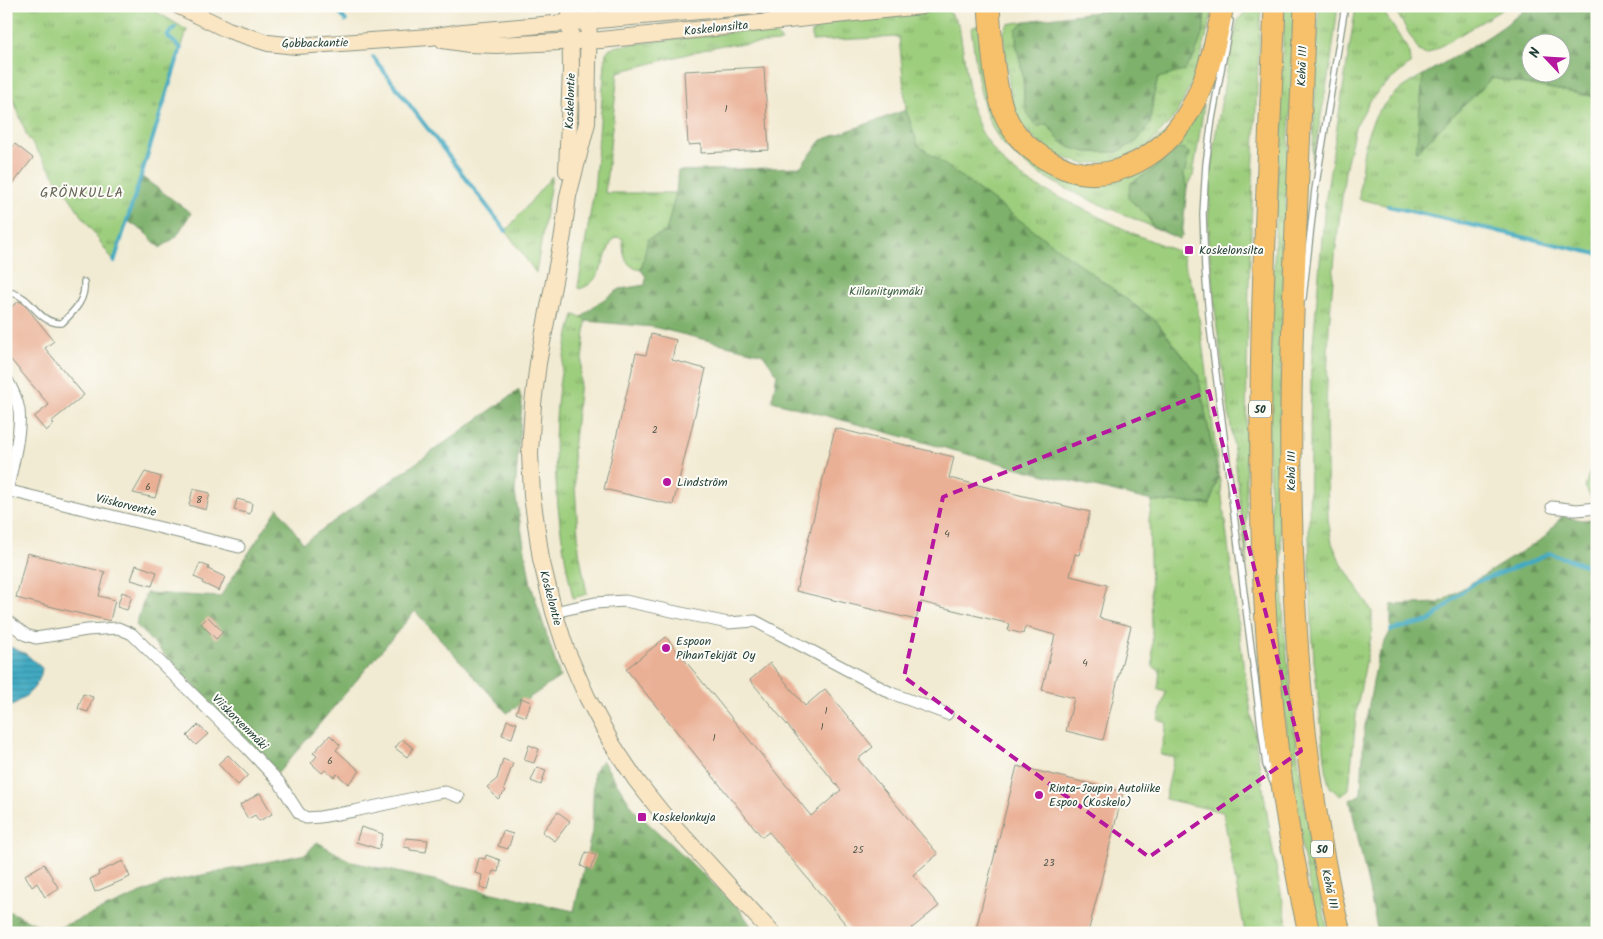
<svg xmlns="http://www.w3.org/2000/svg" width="1603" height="939" viewBox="0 0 1603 939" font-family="Kalam,sans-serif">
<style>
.grass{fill:url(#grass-tufts);stroke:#5e8658}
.forest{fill:url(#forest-firs);stroke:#4e7750;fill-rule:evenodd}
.water{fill:url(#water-rules);stroke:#30747b}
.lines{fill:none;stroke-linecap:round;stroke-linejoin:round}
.stream{stroke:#42aac2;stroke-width:4}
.building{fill:#eab095}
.lane-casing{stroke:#889484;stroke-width:8}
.street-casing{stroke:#889484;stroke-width:13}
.secondary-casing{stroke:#889484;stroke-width:18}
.highway-casing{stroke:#889484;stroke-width:23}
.lane{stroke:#fff;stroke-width:5.5}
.street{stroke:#fff;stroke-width:11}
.secondary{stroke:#fbe6c4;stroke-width:16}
.highway{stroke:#f6c16b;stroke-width:21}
.marked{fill:none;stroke:#b5179e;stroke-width:4;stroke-dasharray:10 6;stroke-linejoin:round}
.poi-dot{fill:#b5179e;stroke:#fdfcf7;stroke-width:2}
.labels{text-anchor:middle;stroke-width:4;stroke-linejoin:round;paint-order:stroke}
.number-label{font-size:10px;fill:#525a4c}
.shield{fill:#fdfcf7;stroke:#62766e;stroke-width:1}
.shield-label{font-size:11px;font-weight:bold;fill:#1f3d34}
.street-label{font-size:12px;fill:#1f3d34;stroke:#fdfcf7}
.poi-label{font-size:12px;fill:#1f3d34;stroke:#fdfcf7;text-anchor:start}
.park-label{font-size:12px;fill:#3e6146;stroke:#fdfcf7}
.neighbourhood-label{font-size:14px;letter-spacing:1px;fill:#666556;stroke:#fdfcf7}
</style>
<defs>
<pattern id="grass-tufts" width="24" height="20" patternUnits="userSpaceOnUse" patternTransform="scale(1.25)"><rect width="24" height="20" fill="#9dce7d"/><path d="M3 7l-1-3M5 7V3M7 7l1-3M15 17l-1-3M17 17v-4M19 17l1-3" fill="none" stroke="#7fa867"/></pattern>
<pattern id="forest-firs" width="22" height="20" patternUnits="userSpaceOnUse" patternTransform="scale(1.25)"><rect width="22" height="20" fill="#7eb16c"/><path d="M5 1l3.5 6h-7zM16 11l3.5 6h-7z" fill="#67915a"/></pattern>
<pattern id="water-rules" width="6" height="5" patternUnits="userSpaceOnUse" patternTransform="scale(1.25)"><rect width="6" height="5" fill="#42aac2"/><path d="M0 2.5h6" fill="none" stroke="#378c9e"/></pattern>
</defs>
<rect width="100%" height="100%" fill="#fdfcf7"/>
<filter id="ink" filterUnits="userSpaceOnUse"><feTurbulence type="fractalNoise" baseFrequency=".02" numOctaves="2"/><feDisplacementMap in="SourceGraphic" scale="10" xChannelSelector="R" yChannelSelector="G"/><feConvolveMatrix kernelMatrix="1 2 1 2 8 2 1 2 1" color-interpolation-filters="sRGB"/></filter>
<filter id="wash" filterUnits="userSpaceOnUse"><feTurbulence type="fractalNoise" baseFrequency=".0096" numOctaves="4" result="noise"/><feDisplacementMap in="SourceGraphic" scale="20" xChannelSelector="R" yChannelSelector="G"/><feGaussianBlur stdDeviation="1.12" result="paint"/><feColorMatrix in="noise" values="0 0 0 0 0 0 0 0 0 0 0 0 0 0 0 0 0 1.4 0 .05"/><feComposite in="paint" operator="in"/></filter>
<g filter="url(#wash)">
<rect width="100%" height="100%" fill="#f2ebd3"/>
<g class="grass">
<polygon points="13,6 147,6 187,30 114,262 27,136 10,90 10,16"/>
<polygon points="1205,6 1214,6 1197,72 1176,115 1148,146 1117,161 1085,164 1049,153 1021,126 1012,103 1009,84 1003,33 1008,24 1026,21 1017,29 1016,43 1023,77 1024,102 1053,130 1059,140 1071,148 1087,152 1117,152 1137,141 1150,124 1153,98 1158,78 1204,10"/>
<path d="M1255,6H1261C1252,192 1243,378 1247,564L1233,442L1217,327L1208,240L1209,197L1215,138L1230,53L1238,20L1243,14Z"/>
<polygon points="1284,6 1295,6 1285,225 1280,417 1280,515 1284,625 1295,734 1305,808 1328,933 1318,933 1295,811 1274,626 1268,416"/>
<polygon points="1319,6 1338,6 1331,61 1312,165"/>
<polygon points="1356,6 1380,6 1410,53 1411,63 1380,89 1370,101 1355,127 1345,171 1335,256 1329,327 1326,410 1328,518 1332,543 1340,561 1372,611 1372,632 1357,707 1349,789 1340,796 1330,787 1327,777 1314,661 1310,591 1309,528 1311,368 1325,203"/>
<polygon points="1393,6 1508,6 1426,55 1419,51"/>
<polygon points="948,10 959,25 972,108 981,131 992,148 1006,165 1030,183 1132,233 1182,253 1186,271 1196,294 1243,662 1273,851 1289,933 1245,933 1223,812 1165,799 1174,757 1160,754 1167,723 1158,720 1166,691 1158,689 1160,670 1153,667 1149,519 1152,501 1210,504 1218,478 1198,375 1156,321 918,145 906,110 899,37 812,41 812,33 819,23"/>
<path d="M979,25L989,90L1000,122L1101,181L1204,105L1193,176L1187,188L1184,175L1189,153L1175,147L1154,169L1131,183L1140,210L1149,216L1153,227C1105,205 1018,177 993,129C978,99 976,61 971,28Z"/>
<path d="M768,28L775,32L782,42L722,45L618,72L605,193H676L666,232L648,239L641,270C624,266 623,255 623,239L618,237L614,238C603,255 603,283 579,289L578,287L594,191L606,53L610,48L618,46Z"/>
<path d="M1423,75L1417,151L1492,78L1597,97V254L1359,199C1364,138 1364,107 1423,75Z"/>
<polygon points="552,176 536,273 506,231"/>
<path d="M574,315L582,317L586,321L573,451L579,551L587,594L573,598C552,502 546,410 574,315Z"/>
<polygon points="1597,448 1597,499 1592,499 1585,487"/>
</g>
<g class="forest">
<path d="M1129,6H1205L1204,29L1195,55L1184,71L1158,78L1153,98L1150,124L1137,141L1117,152H1087L1071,148L1059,140L1047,124L1037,127C1020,108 1026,99 1023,76C1021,60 1015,46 1016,29L1026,21L1125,8Z"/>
<path d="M1528,6H1597V97L1492,78L1416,152L1423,75C1458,54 1498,35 1528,6ZM1560,42V72H1530V42Z"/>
<polygon points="906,110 918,145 1156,321 1198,375 1218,478 1210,504 1152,501 1037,473 772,401 777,374 763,354 653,327 586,321 582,317 595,305 620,289 645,285 646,277 641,270 648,239 666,232 676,193 678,171 800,167 822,140"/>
<path d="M1174,147L1185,149L1189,153L1184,175L1187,188L1182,236L1179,239L1153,227C1148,214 1138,208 1128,198L1131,183L1154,169Z"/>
<polygon points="142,177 191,213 176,237 160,248 143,231 128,221"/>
<polygon points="519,390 522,403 515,493 531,585 560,677 507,713 415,611 278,773 136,625 146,593 220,597 278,508 303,543"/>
<polygon points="1562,516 1582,520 1597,519 1597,933 1378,933 1350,800 1361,794 1364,731 1378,655 1391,630 1391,605 1439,603 1545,537"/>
<polygon points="602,760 635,811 738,907 756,933 6,933 6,910 51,931 168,882 306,854 317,842 352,862 574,911 592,831 594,771"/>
</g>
<path class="water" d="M6,645L26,654L42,668C41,687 22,701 6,708Z"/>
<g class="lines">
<g class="stream">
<polyline points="334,6 346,21"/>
<polyline points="373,57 506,231"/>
<polyline points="1388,206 1597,254"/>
<polyline points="114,262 181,48 167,36 175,27"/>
<polyline points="1391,630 1430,621 1458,595 1476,582 1531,562 1549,553 1597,569"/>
</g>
</g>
<g id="blocks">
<g class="building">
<polygon points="764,67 769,150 701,153 701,144 688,145 684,71"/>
<polygon points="15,144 33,158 6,193 6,156"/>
<polygon points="19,301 24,304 54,341 45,348 84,395 51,422 54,424 46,431 34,417 49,405 6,354 6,311"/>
<polygon points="651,334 676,340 672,360 706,369 673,505 604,489 636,353 646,355"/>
<polygon points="835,428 954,457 949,478 1090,512 1079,555 1075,554 1070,576 1107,585 1099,618 1131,626 1103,740 1066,731 1074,698 1042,690 1055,635 1025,627 1023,634 1008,630 1010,624 921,602 916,620 796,591"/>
<polygon points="145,472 161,477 155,498 133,493"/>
<polygon points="193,489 210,493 206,510 189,505"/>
<polygon points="237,499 252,503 250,514 234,510"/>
<polygon points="27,553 105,572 99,596 115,600 110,621 16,598"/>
<polygon points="200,563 209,567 208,569 225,577 219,591 202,583 203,581 194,577"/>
<polygon points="136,565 157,572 152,586 131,580"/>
<polygon points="122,592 132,596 127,610 117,607"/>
<polygon points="208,617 223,632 216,639 201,624"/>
<polygon points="666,637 811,816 841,790 750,680 770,663 805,706 825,689 873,747 858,759 938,854 913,875 939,906 906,933 853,933 769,832 762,837 626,669"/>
<polygon points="83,694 93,697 88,712 78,709"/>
<polygon points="521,698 531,702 526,717 516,713"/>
<polygon points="507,720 517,723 512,738 502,735"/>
<polygon points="198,725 208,734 196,745 187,736"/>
<polygon points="330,735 340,745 336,750 360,771 348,784 337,774 334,777 325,770 322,773 311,763 317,756 313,753"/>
<polygon points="402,739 413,748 407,757 395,748"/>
<polygon points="529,745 539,749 534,763 524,760"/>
<polygon points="228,755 248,775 238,785 218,764"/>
<polygon points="503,759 513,763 504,789 506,791 498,799 487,787 497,779"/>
<polygon points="1017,766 1123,792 1088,933 975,933"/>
<polygon points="537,767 546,770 541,785 531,781"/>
<polygon points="260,793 272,814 259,821 255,815 248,819 240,805"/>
<polygon points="558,812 570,821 555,841 542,832"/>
<polygon points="361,827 383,834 379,849 356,842"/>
<polygon points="503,831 513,834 508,849 498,846"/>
<polygon points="406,838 428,840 426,852 410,850 410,848 404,847"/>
<polygon points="586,852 596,855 590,870 581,866"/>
<polygon points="486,855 500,860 498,872 493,871 488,889 480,888 482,875 475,873 479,858 485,859"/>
<polygon points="123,861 130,877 95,892 90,879 99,875 98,872"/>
<polygon points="44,864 59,889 45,897 37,883 32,887 25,875"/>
</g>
</g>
</g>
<g filter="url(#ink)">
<use href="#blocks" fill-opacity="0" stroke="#889484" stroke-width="1"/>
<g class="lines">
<defs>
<g id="lane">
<polyline points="1230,21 1212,119 1206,164 1203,214 1205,269 1210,327 1266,765 1273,782"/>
<path d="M6,296L13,293C34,299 38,324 62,323C74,311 86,300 84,282"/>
<polyline points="1303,298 1315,190 1345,6"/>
</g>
<g id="street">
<path d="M6,378C12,388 17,398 19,410C22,433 10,474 6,498"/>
<polyline points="6,490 239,547"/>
<polyline points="1552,507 1577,510 1597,508"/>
<polyline points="554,612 595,603 625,601 728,623 755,621 891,693 947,714"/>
<polyline points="6,620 26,635 36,638 87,630 118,628 132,634 248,749 279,782 299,813 306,818 320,817 354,811 437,793 445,792 459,797"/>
</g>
<g id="secondary">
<polyline points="179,6 228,30 268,43 296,46 430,37 463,32 756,6"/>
<polyline points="589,6 587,123 568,196 563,235 538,363 533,404 530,453 532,496 541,559 554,612 566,649 587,697 612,744 636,780 662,813 772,933"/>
<polyline points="443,40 469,44 496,45 601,40 921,6"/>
<polyline points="567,171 571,69 570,6"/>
</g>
<g id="highway">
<path d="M989,6C991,36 994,93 1007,119C1019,144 1041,159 1066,169C1085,176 1107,175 1126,167C1193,141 1210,71 1223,6"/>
<path d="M1275,6C1262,316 1239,628 1309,933"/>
<path d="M1305,6C1296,248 1278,489 1305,730C1313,798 1323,867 1340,933"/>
</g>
</defs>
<use href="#lane" class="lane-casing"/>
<use href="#street" class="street-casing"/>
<use href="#secondary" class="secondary-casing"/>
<use href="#highway" class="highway-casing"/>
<use href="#lane" class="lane"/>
<use href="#street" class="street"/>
<use href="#secondary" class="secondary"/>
<use href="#highway" class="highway"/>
</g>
</g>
<path class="marked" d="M1209,391L1301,751L1149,857L904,677L943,497Z"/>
<g class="poi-dot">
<rect x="1184" y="245" width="10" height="10" rx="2.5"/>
<circle cx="667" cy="482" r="5"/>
<circle cx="666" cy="648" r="5"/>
<circle cx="1039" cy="795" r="5"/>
<rect x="637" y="812" width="10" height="10" rx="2.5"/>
</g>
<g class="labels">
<g class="number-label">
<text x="726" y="112">1</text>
<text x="655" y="433">2</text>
<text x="148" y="490">6</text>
<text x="199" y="503">8</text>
<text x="947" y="537">4</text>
<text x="1085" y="666">4</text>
<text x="826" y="714">1</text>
<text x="822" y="730">1</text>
<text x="714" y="741">1</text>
<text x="330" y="764">6</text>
<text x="858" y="853">25</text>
<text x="1049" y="866">23</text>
</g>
<g class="shield">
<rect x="1249" y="400.5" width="22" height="17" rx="4"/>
<rect x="1311" y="840.5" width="22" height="17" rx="4"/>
</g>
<g class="shield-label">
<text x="1260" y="413">50</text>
<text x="1322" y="853">50</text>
</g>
<g class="street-label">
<text transform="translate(716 28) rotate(-6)" y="4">Koskelonsilta</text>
<text transform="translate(315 43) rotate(-1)" y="4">Gobbackantie</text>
<text transform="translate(1302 66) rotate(-88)" y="4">Kehä III</text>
<text transform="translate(570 101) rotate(-88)" y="4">Koskelontie</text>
<text transform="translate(1291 471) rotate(-90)" y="4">Kehä III</text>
<text transform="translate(126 505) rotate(14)" y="4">Viiskorventie</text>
<text transform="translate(551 598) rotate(75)" y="4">Koskelontie</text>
<text transform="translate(240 722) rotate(45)" y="4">Viiskorvenmäki</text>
<text transform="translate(1330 889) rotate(78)" y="4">Kehä III</text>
</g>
<g class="poi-label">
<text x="1199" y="254">Koskelonsilta</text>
<text x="677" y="486">Lindström</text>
<text x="676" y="645">Espoon<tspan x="676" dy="14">PihanTekijät Oy</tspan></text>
<text x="1049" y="792">Rinta-Joupin Autoliike<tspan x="1049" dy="14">Espoo (Koskelo)</tspan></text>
<text x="652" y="821">Koskelonkuja</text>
</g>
<g class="park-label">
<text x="886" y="295">Kiilaniitynmäki</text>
</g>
<g class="neighbourhood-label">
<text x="82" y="197">GRÖNKULLA</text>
</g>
</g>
<rect width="1603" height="939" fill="none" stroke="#fdfcf7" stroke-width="25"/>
<g transform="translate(1546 58) rotate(295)"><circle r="24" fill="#fdfcf7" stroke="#a4b0a9"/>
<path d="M0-4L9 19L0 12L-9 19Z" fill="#b5179e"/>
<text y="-8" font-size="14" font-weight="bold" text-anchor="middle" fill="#1f3d34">N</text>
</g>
</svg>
